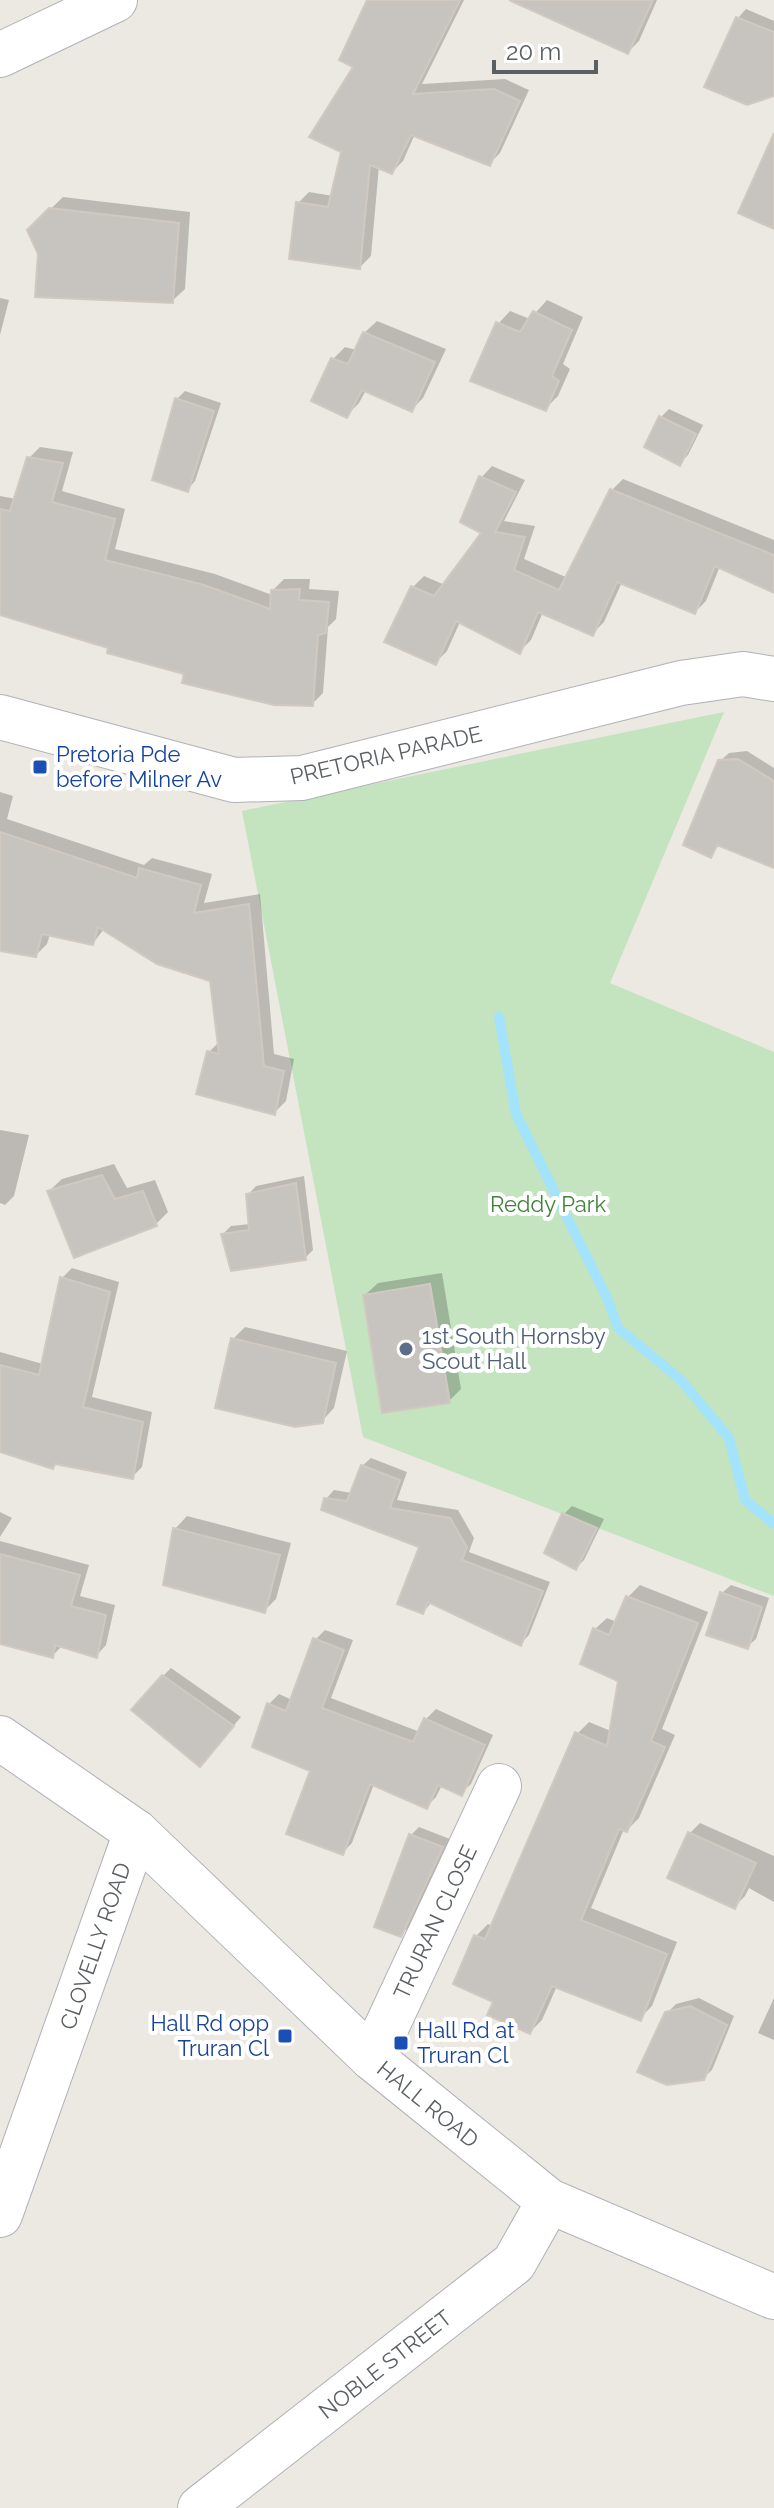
<svg xmlns="http://www.w3.org/2000/svg" width="774" height="2508" viewBox="0 0 774 2508" font-family="Raleway,sans-serif">
<style>
.green{fill:#c4e3bf}
.shadow{fill:#0003}
.lines{fill:none;stroke-linecap:round;stroke-linejoin:round}
.stream{stroke:#a3e3fb;stroke-width:10}
.building{fill:#c7c3be;stroke:#d1c9c0;stroke-width:2}
.minor-casing{stroke:#afb3b7;stroke-width:46}
.minor{stroke:#fff;stroke-width:44}
.transit-dot{fill:#1a4fb4;stroke:#fff;stroke-width:3}
.service-dot{fill:#5c6f8a;stroke:#fff;stroke-width:3}
.labels{text-anchor:middle;stroke-width:8;stroke-linejoin:round;paint-order:stroke}
.transit-label{font-size:22px;fill:#164399;stroke:#fff;text-anchor:start}
.street-label{font-size:22px;fill:#5a5f62;stroke:#fff}
.park-label{font-size:22px;fill:#408338;stroke:#fff}
.service-label{font-size:22px;fill:#4e5e75;stroke:#fff;text-anchor:start}
</style>
<rect width="100%" height="100%" fill="#ece8e2"/>
<polygon class="green" points="724,712 610,983 774,1052 774,1596 363,1437 242,811"/>
<g class="shadow">
<polygon points="369,0 464,0 422,84 505,79 529,90 500,153 489,164 415,134 403,161 392,172 379,166 371,256 360,267 298,203 309,192 333,196 343,150"/>
<polygon points="510,0 657,0 639,41 628,52"/>
<polygon points="746,9 774,21 774,93 738,18"/>
<polygon points="63,197 190,212 185,289 172,301 40,253 29,230"/>
<polygon points="0,298 9,300 0,335"/>
<polygon points="547,300 583,317 563,364 570,369 558,396 546,408 498,324 510,311 530,319"/>
<polygon points="377,321 446,349 423,398 411,410 366,390 359,403 347,415 333,359 345,347 356,350 364,333"/>
<polygon points="185,391 221,403 195,481 187,490 177,399"/>
<polygon points="669,409 703,425 688,455 680,463 661,417"/>
<polygon points="40,447 73,452 62,491 125,509 115,549 215,574 272,595 273,590 284,579 310,579 309,589 339,591 336,619 328,627 323,693 312,704 186,672 0,613 0,496 16,499 29,458"/>
<polygon points="492,466 525,480 504,521 535,526 524,559 568,578 612,490 623,479 774,540 774,591 720,566 706,601 695,612 622,582 604,622 593,633 543,612 531,640 519,652 460,622 447,651 435,663 413,587 424,576 445,585 485,532 481,478"/>
<polygon points="747,751 774,768 774,858 720,844 710,856 720,761 729,753"/>
<polygon points="0,792 13,796 7,819 144,865 152,858 212,874 204,903 260,894 274,1054 294,1059 286,1101 274,1113 209,1052 220,1041 212,980 105,928 93,943 50,934 47,944 36,955 0,949"/>
<polygon points="0,1130 29,1135 14,1196 5,1205 0,1203"/>
<polygon points="114,1164 127,1188 155,1180 168,1212 156,1224 75,1255 49,1191 62,1179"/>
<polygon points="304,1176 313,1250 305,1258 223,1234 231,1226 250,1224 248,1195 256,1186"/>
<polygon points="72,1268 119,1282 92,1397 152,1412 142,1467 132,1477 57,1462 53,1466 0,1450 0,1352 43,1364 62,1278"/>
<polygon points="442,1273 461,1389 449,1401 365,1295 378,1283"/>
<polygon points="245,1327 347,1351 334,1408 322,1421 233,1339"/>
<polygon points="371,1458 407,1472 397,1500 458,1510 474,1538 469,1552 550,1582 529,1635 521,1643 432,1602 423,1612 421,1546 326,1499 334,1490 352,1493 362,1466"/>
<polygon points="572,1506 604,1519 584,1560 576,1568 563,1515"/>
<polygon points="0,1512 12,1518 0,1537"/>
<polygon points="187,1516 291,1543 276,1599 264,1611 175,1529"/>
<polygon points="0,1541 89,1565 80,1596 115,1605 106,1645 96,1656 63,1645 53,1655 0,1628"/>
<polygon points="640,1585 708,1612 662,1729 675,1735 639,1818 627,1830 624,1829 591,1908 677,1942 652,2006 640,2018 557,1986 542,2020 530,2032 496,2001 476,1936 488,1924 492,1926 577,1734 589,1722 611,1731 620,1680 595,1629 607,1618 617,1622 628,1597"/>
<polygon points="731,1585 769,1598 756,1639 747,1647 722,1593"/>
<polygon points="325,1630 353,1640 331,1698 420,1732 426,1719 436,1709 493,1735 471,1784 461,1793 442,1785 436,1797 426,1807 374,1784 352,1843 342,1853 313,1769 269,1704 279,1694 292,1700 315,1640"/>
<polygon points="171,1668 241,1717 208,1756 163,1676"/>
<polygon points="700,1823 774,1856 774,1902 749,1888 745,1896 735,1906 690,1833"/>
<polygon points="419,1827 450,1839 409,1927 400,1935 410,1836"/>
<polygon points="699,1998 734,2016 712,2070 703,2078 667,2013 676,2004"/>
<polygon points="774,1998 774,2040 758,2033"/>
</g>
<g class="lines">
<polyline class="stream" points="499,1017 516,1114 607,1298 618,1328 681,1380 729,1438 745,1500 774,1524"/>
</g>
<g class="building">
<polygon points="367,0 460,0 413,94 494,89 520,101 490,166 411,135 392,174 370,165 360,269 289,259 296,202 328,207 341,152 309,137 353,67 339,60"/>
<polygon points="509,0 653,0 628,54"/>
<polygon points="736,17 774,32 774,96 747,105 704,87"/>
<polygon points="774,133 774,229 738,213"/>
<polygon points="49,208 179,223 173,303 35,297 38,254 27,230"/>
<polygon points="533,311 572,330 552,376 559,381 546,411 470,381 496,322 520,332"/>
<polygon points="363,332 435,362 412,412 362,390 347,418 311,401 331,358 348,364"/>
<polygon points="175,398 214,411 188,492 152,480"/>
<polygon points="659,416 696,434 680,466 644,447"/>
<polygon points="27,457 63,463 52,502 115,519 105,560 204,585 270,609 271,590 300,589 299,600 329,602 326,633 318,635 313,706 274,705 182,683 184,674 107,653 108,648 0,615 0,509 10,511"/>
<polygon points="479,476 516,492 495,532 525,537 514,570 559,590 610,489 774,555 774,593 715,566 695,614 617,582 593,636 538,612 520,654 456,621 436,665 384,642 411,586 434,596 481,533 460,522"/>
<polygon points="738,759 774,781 774,868 717,845 711,858 683,845 718,760"/>
<polygon points="0,832 137,878 139,868 201,885 194,913 249,904 264,1066 284,1071 275,1115 196,1094 207,1051 219,1054 210,981 157,964 98,927 93,945 42,934 36,957 0,951"/>
<polygon points="102,1175 115,1199 143,1191 157,1226 74,1258 47,1191"/>
<polygon points="296,1183 306,1260 231,1271 221,1234 249,1230 246,1194"/>
<polygon points="60,1277 110,1292 83,1407 143,1422 133,1479 55,1464 53,1469 0,1452 0,1365 39,1375"/>
<polygon points="430,1284 450,1403 382,1413 363,1295"/>
<polygon points="231,1338 336,1363 323,1423 295,1427 215,1408"/>
<polygon points="361,1465 400,1480 390,1508 450,1518 467,1547 462,1560 543,1591 521,1646 428,1602 423,1614 397,1604 419,1547 321,1510 324,1498 347,1501"/>
<polygon points="562,1513 597,1528 576,1570 544,1553"/>
<polygon points="173,1528 280,1555 265,1613 163,1585"/>
<polygon points="0,1554 80,1575 71,1606 106,1615 97,1658 55,1645 53,1658 0,1644"/>
<polygon points="720,1592 762,1607 748,1649 706,1635"/>
<polygon points="626,1596 698,1623 651,1741 665,1747 627,1832 619,1829 581,1920 667,1954 641,2021 552,1986 530,2034 487,2015 493,2002 453,1984 474,1935 485,1939 575,1732 607,1746 618,1681 580,1664 593,1628 609,1635"/>
<polygon points="313,1638 344,1650 322,1708 413,1742 424,1718 485,1745 462,1796 438,1785 427,1809 370,1784 343,1855 286,1834 310,1771 252,1747 267,1703 286,1711"/>
<polygon points="162,1675 234,1726 200,1767 131,1710"/>
<polygon points="688,1832 756,1863 735,1909 667,1878"/>
<polygon points="409,1834 443,1847 401,1937 374,1927"/>
<polygon points="690,2006 727,2025 704,2080 667,2085 637,2072 665,2012"/>
</g>
<g class="lines">
<defs>
<g id="minor">
<polyline points="0,55 115,0"/>
<polyline points="0,717 234,780 302,778 681,683 743,674 774,679"/>
<polyline points="0,1738 136,1832 372,2058 549,2201 774,2297"/>
<polyline points="372,2058 499,1786"/>
<polyline points="0,2215 136,1832"/>
<polyline points="200,2508 514,2263 549,2201"/>
</g>
</defs>
<use href="#minor" class="minor-casing"/>
<use href="#minor" class="minor"/>
</g>
<g class="transit-dot">
<rect x="32" y="759" width="16" height="16" rx="4"/>
<rect x="277" y="2028" width="16" height="16" rx="4"/>
<rect x="393" y="2035" width="16" height="16" rx="4"/>
</g>
<circle class="service-dot" cx="406" cy="1349" r="8"/>
<g class="labels">
<g class="transit-label">
<text x="56" y="762">Pretoria Pde<tspan x="56" dy="25">before Milner Av</tspan></text>
<text x="269" y="2031" text-anchor="end">Hall Rd opp<tspan x="269" dy="25">Truran Cl</tspan></text>
<text x="417" y="2038">Hall Rd at<tspan x="417" dy="25">Truran Cl</tspan></text>
</g>
<g class="street-label">
<text transform="translate(386 755) rotate(-13)" y="8">PRETORIA PARADE</text>
<text transform="translate(435 1922) rotate(-65)" y="8">TRURAN CLOSE</text>
<text transform="translate(95 1946) rotate(-71)" y="8">CLOVELLY ROAD</text>
<text transform="translate(428 2104) rotate(39)" y="8">HALL ROAD</text>
<text transform="translate(385 2364) rotate(-38)" y="8">NOBLE STREET</text>
</g>
<g class="park-label">
<text x="548" y="1212">Reddy Park</text>
</g>
<g class="service-label">
<text x="422" y="1344">1st South Hornsby<tspan x="422" dy="25">Scout Hall</tspan></text>
</g>
</g>
<path d="M494 60v12h102v-12" fill="none" stroke="#5a5f62" stroke-width="4"/>
<text x="506" y="60" font-size="24" fill="#5a5f62" stroke="#ffffff" stroke-width="6" paint-order="stroke">20 m</text>
</svg>
